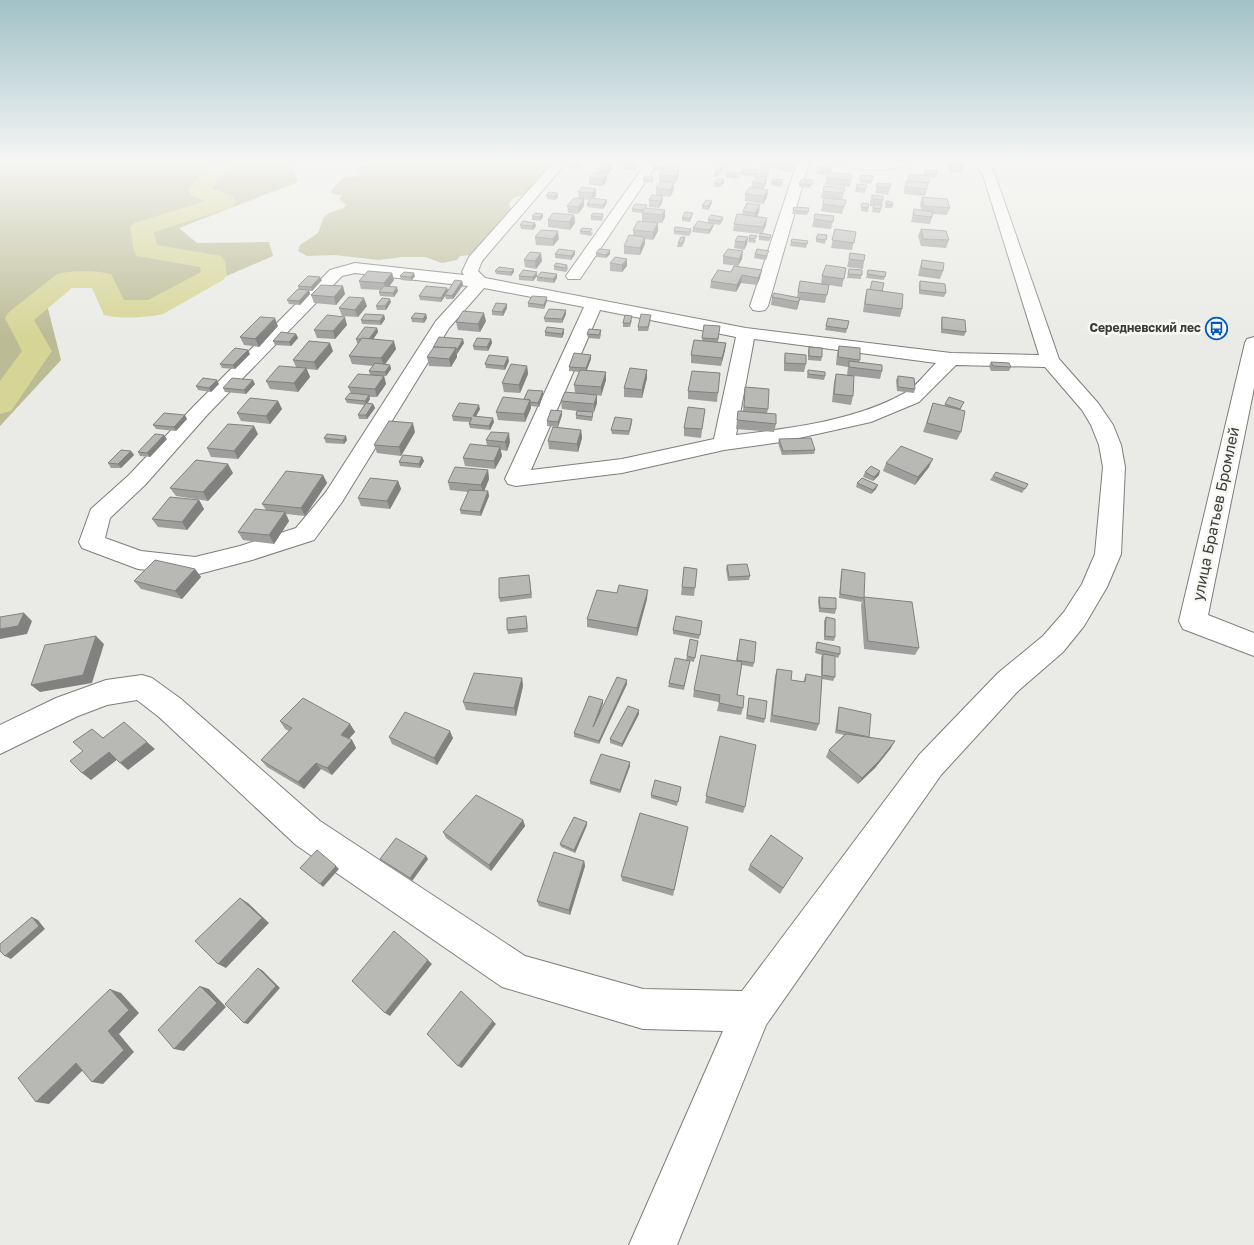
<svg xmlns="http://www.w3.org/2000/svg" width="1254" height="1245" viewBox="0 0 1254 1245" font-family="'Golos Text',sans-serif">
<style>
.green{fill:#bbbb95}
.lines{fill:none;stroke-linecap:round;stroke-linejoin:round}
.river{fill:#d6d596;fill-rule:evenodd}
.minor-casing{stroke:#7d7d7a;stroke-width:2}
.minor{fill:#fff;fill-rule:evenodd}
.wall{fill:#9e9f9c}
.shaded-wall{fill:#81827f}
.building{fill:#b8b9b5;stroke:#81827f}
.labels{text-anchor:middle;stroke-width:5;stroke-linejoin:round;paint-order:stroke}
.far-poi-label{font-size:12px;font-weight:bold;fill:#3c3c3a;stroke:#f7f7f3;text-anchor:end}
.street-label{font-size:15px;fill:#3c3c3a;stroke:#f7f7f3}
</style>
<rect width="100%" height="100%" fill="#eaeae6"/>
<g class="green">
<polygon points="0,163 291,163 298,182 179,228 197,243 269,242 273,256 134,316 82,281 45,297 61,360 0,426"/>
<path d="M377,163H555L548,174L540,178V180C536,184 533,189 528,192C520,198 513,194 509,205L512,210L479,254L460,256L457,260L442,263L425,257H402L379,260L335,255L307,256L298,251L300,245L318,233L324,217L329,213L344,208L346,205L340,200L342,195L331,194L332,189L344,177L360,176L362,173L355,172L362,165Z"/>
</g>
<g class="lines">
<path class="river" d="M211,163H236L233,167L226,170L212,188L233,197L236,202L233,207L154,232L157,245L221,256L225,261L227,275L223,280L163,314C145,318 122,319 104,315L92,288H72L34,320L52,351L11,411L0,414V381L22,351L5,318L9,312L57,274C73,270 95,270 111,274L124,300H148L201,272L200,267L137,256L134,251L130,228L134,223L205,201L191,195L188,190Z"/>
<defs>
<g id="minor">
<path d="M553,163H566L482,261L478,271L485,278L746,328L951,353L1039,355L983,175L976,163H988L995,175L1059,359L1098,403L1113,425L1121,445L1125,467L1121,554L1107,587L1084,626L1063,652L1018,691L941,775L766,1025L677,1245H629L723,1031L643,1029L502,987L296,845L159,717L137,700L107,705L78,716L0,754V725L56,698L106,680L142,675L152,678L181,699L320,821L525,956L643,989L742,991L919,755L998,673L1043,636L1064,612L1082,584L1095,554L1103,467L1099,445L1091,425L1082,410L1045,367L956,365L919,402L871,422L781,442L724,450L622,473L516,486L508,484L505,479L584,307L484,288L449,328L342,502L314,540L252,560L195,575L138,569L82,548L79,542L91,509L129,475L194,406L330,270L355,263L464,275L462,272L469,257ZM355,273L468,286L436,321L326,492L296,528L240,546L195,557L141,551L105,538L110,518L145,485L208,414L342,276ZM600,310L736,337L714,439L622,459L531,470ZM754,339L936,363C926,373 915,388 903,394C853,421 792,428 736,435Z"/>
<polygon points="646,163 658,163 580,279 568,279 566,276"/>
<polygon points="797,163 809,163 768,306 765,310 759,311 753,310 750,306"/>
<path d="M841,163H908C900,172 849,172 841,163Z"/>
<polygon points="1254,337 1254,388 1208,615 1254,633 1254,656 1183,629 1179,621 1245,343 1247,339"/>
</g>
</defs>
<use href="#minor" class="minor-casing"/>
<use href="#minor" class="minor"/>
</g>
<g class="wall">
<polygon points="569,163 581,163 581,164 578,168 569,167"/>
<polygon points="601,163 613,163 613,167 608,174 599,173 599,166"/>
<polygon points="665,163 681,163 679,168 667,167 667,169 679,176 675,183 670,183 674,183 674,190 670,197 663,196 662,203 659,208 649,207 649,200 656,195 656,188 661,182 659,181 659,175 661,171 653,170 653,167 665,165"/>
<polygon points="721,163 730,163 730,165 728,168 723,167 723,169 717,177 713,177 714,174"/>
<polygon points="734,163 747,163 745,166 734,164"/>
<polygon points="760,163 794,163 793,169 791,172 778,170 779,165 777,169 770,168 768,177 759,176 760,167 759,167"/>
<polygon points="806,163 815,163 814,165 806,165"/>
<polygon points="826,163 834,163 831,173 851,180 850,187 825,185 827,175 816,174 817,167 826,164"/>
<polygon points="950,163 963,163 964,166 961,173 950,172 949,167"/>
<polygon points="638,164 637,168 636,170 623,169 623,166"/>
<polygon points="758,170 758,174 756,177 740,175 740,172"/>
<polygon points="925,170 937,174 936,178 929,177 929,183 928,186 927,186 927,189 925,196 904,194 904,188 906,181 908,181 909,174 924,175"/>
<polygon points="728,171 740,176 738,179 726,177 726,174"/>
<polygon points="607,174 607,180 603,186 589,185 589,178"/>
<polygon points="861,175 872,181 871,184 860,183"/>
<polygon points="653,177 653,180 652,183 643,182 643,179"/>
<polygon points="767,177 766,184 763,189 767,197 763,204 745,201 745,194 752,188 752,182"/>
<polygon points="813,180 810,188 799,187 799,184"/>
<polygon points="771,182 783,183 781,187 771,185"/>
<polygon points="714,183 724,183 720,187 714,187"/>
<polygon points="877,183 891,184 888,195 875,193"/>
<polygon points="857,184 867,185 865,193 855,192"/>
<polygon points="845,188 842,200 846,200 842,214 821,211 824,198 821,198 823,191"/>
<polygon points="596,189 596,196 594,198 607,203 603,209 587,207 587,204 590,200 579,199 578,192"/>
<polygon points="546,195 558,197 555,200 547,199"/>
<polygon points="872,195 883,200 880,213 872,212 873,206 870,206 870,202"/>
<polygon points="922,197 950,208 947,215 933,214 930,224 911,222 914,209 921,210 920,204"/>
<polygon points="712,201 711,205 708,210 702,209 702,206"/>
<polygon points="886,201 893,205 892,208 885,208"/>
<polygon points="862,203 869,204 868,212 861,211"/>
<polygon points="567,206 584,206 578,214 568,213"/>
<polygon points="632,209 665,210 665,217 662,223 642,221 642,213 632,212"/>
<polygon points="793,210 808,212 807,215 792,214"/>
<polygon points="743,211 759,212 757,216 766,225 762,233 771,238 769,241 759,240 759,236 761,234 733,231 734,224 742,215"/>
<polygon points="693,213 692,217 690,222 682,221 682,218"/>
<polygon points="603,214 603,218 602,221 591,220 591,216"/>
<polygon points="815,214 834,216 831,229 812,227"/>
<polygon points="574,215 575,223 570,230 548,227 548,220"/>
<polygon points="532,216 543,217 540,221 532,220"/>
<polygon points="723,217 723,220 720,225 714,224 713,227 709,234 692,232 693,228 708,223 708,219"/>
<polygon points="520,225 536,226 533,230 521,229"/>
<polygon points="582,228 593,233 591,236 580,234 580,231"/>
<polygon points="691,229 691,233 689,236 674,234 674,231"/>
<polygon points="835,229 856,232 852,250 831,248"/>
<polygon points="921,229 949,240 946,248 921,246 918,236"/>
<polygon points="633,230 658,231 653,240 645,239 645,244 640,255 624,254 624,246 633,236"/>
<polygon points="535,237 559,239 553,246 536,245"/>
<polygon points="685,237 685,241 682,247 677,247 678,243"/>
<polygon points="748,237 747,244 744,250 734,248 735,241"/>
<polygon points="749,238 756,240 755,243 748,242"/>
<polygon points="816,239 826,239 825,244 816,242"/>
<polygon points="808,241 806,248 790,246 791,242"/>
<polygon points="610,250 610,254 606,258 596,257 596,253"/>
<polygon points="575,251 575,254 571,260 555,258 555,254"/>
<polygon points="850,253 864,261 863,269 847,267"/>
<polygon points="755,254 768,255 766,260 754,258"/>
<polygon points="723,256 742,259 738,266 723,264"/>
<polygon points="615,257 627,266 622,272 610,271 610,263"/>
<polygon points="524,260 542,261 536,269 525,267"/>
<polygon points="922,260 943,271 940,279 918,276 920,267"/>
<polygon points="567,265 568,269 566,272 554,270 554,266"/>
<polygon points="846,268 842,287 829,285 825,303 800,300 798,306 797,310 771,305 772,297 797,297 800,281 821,284 822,276"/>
<polygon points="849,269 862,270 861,279 847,278"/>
<polygon points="718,270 760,278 757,285 741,283 736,292 710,288 711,281"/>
<polygon points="868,270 886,272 884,280 866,278"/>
<polygon points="495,271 514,272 511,276 496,274"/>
<polygon points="392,273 394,280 389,287 398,291 394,297 380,296 379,292 381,290 361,289 359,281"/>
<polygon points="400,276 415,276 411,281 401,280"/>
<polygon points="519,276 537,276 533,281 519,280"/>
<polygon points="537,277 557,278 554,283 537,281"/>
<polygon points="322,280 312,291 309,291 310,294 300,305 289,304 287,300 299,290 298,286"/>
<polygon points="462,281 463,285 453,299 446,299 445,296 441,302 420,300 419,296 447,288 448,290"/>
<polygon points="920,281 946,293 944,297 919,294 919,285"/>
<polygon points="867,289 882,291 902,309 900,317 863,312 865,297"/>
<polygon points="345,294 336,305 314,303 311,295"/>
<polygon points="547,297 547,301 544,309 528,307 528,303"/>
<polygon points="391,302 386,310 377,310 376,306"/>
<polygon points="507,304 507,308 503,316 492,315 492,311"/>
<polygon points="367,306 358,317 342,316 339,308"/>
<polygon points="566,310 566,314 562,323 545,322 544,318"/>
<polygon points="426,314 427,318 424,323 412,322 411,318"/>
<polygon points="384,315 385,319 381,325 362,324 361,320"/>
<polygon points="942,317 966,332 964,336 941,333 941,321"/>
<polygon points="828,318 849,321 846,333 825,330"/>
<polygon points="651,319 648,331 638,331 638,327"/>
<polygon points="632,320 630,327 623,327 623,323"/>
<polygon points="486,321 480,332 458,330 456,322"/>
<polygon points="347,325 335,339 317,338 314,330"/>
<polygon points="704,325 720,326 718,342 726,343 721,366 691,363 691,355 702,341"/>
<polygon points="278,326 259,347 244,345 240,337"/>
<polygon points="377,328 378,332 373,339 396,349 385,364 390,365 391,369 386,376 384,376 386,384 377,397 369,397 370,399 368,403 373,404 375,408 367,419 359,419 358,415 364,405 347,403 345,399 351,393 348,387 370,375 369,371 373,366 352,364 349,356 359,343 357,343 356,339"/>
<polygon points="601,330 601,334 600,339 588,338 587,334"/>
<polygon points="545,332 564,333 562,338 545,336"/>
<polygon points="296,334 298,338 291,346 275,345 273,341"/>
<polygon points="491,339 492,343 488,351 474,350 473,346"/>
<polygon points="464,343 457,354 457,357 451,367 429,366 427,357"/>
<polygon points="839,346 860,360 859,362 882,371 880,379 854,376 853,396 851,405 832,402 834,382 836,374 847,375 848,367 836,365 837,354"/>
<polygon points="809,347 822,357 821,361 808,360 808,351"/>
<polygon points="333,351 317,370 307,369 310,377 298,392 270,389 266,381 296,367 293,360"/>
<polygon points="785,353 806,364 804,372 784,371 784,362"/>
<polygon points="250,354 235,369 222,368 220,364"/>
<polygon points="591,355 591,359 587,370 606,372 606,380 601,396 597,395 597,403 594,412 593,412 593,416 592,421 576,419 576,415 577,411 562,409 561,401 575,393 574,385 579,372 569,371 569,367"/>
<polygon points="509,361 505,370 486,368 485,364"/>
<polygon points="991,362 1011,367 1009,371 991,371 989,366"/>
<polygon points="527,366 528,374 520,393 504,392 502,383"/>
<polygon points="647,370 647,378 642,398 624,397 624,388"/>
<polygon points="808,370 825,376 824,380 807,378"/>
<polygon points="720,373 717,402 688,399 688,391"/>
<polygon points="898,376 915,389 914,393 897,391 896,380"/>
<polygon points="219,384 211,392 198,390 196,386"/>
<polygon points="255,384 246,394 225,392 223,388"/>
<polygon points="745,387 768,409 767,413 776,424 774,432 736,429 738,411 743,411"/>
<polygon points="543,391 543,395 539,407 531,406 531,408 525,422 498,420 496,412"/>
<polygon points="278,401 282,409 270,424 241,421 237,413"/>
<polygon points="964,402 960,410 961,432 957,440 923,432 933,403 944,406 945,404"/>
<polygon points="480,409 476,416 494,422 490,430 470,428 469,424 470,422 453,421 452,416"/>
<polygon points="705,409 701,438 684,436 684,428"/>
<polygon points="562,415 558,427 547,426 547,421"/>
<polygon points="187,419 176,431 156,429 153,425"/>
<polygon points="632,419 632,423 629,435 612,434 611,430"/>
<polygon points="581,430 582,438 578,452 549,449 548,441"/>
<polygon points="415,432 401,456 377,453 374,445"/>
<polygon points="258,434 238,459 211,457 207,448"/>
<polygon points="324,438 347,440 344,444 326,443"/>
<polygon points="167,439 150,457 140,456 138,452"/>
<polygon points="779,439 815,450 814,454 782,455 778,443"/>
<polygon points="486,440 510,442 507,451 501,450 502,456 495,469 465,466 463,458 487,446"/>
<polygon points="131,451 134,455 121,468 111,468 108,463"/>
<polygon points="422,457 424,461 420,468 400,466 399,462"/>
<polygon points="886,463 929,467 915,485 883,471"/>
<polygon points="488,470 489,479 484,491 488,491 489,496 481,516 461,514 460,510 468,492 450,490 448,482"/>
<polygon points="865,472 879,475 873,481 863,477"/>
<polygon points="233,473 208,501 176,496 170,488"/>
<polygon points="323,475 327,483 305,516 286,514 289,521 274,544 243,540 238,532 266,510 262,504"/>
<polygon points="993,476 1028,484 1022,493 990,480"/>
<polygon points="398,481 401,489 390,509 361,506 358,498"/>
<polygon points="857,483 876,489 871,494 856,487"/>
<polygon points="199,500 204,509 187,530 158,527 152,519"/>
<polygon points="727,565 750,576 749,580 728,581 726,569"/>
<polygon points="684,567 697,569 694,596 681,595"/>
<polygon points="195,569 201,577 182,599 141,589 134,581"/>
<polygon points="842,569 864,598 862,602 839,598 841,573"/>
<polygon points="530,579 532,598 500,602 499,598"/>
<polygon points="617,593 647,599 637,636 587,627 587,619"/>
<polygon points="819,597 836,609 835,614 819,612 818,601"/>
<polygon points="864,597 919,648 915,655 864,649 861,605"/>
<polygon points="826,617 835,637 834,641 824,640 824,621"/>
<polygon points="527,620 528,632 508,634 507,630"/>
<polygon points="702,621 699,639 673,634 673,630"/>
<polygon points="740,639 754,663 753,667 742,665 737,695 743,708 741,715 717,711 719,702 693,697 694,690 736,661"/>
<polygon points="698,641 694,662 686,660 687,656"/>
<polygon points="817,642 840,654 838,658 835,657 835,677 833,681 822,679 819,724 816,731 770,722 775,676 777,669 791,680 803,682 806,674 821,677 821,658 822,655 815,653"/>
<polygon points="689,665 684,690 668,687 669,683"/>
<polygon points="522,678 523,686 516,716 466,710 463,702"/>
<polygon points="627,684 599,744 574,737 574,733 603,700 603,703 599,715"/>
<polygon points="749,698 765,719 764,723 746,719"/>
<polygon points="839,707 869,737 891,748 875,768 858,784 826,757 829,750 844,735 835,733 838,710"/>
<polygon points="639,710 639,714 622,747 610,743 610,739"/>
<polygon points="280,721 350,724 355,732 349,739 352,740 356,748 332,775 321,769 304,789 267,767 261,760 289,731 285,729"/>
<polygon points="720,736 745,807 743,813 705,803"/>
<polygon points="389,737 453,738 437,765 392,744"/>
<polygon points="630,762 630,766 620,793 590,784 590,781"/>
<polygon points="681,787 677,806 651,798 651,795"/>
<polygon points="523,820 525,826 491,871 446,838 443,832"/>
<polygon points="587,825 575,853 561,847 560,844"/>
<polygon points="687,833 673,896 622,881 621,876"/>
<polygon points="426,856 428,859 412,881 382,862 380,859"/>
<polygon points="584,861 585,866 570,915 539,906 537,901"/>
<polygon points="799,863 780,894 748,870 750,865"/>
</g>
<g class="shaded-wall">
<polygon points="579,163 581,164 578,168 578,164"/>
<polygon points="611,163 613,163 613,167 608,174 608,167"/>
<polygon points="723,166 723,169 717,177 717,174"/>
<polygon points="679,170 679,176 675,183 675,176"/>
<polygon points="607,174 607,180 603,186 602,180"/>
<polygon points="767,177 766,184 762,191 763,184"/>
<polygon points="724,179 724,183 720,187 721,184"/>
<polygon points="674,183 674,190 670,197 670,190"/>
<polygon points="596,189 596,196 592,200 592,193"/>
<polygon points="768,190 767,197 763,204 764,196"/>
<polygon points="558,193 558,197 555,200 555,196"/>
<polygon points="663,196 662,203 659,208 660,201"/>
<polygon points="584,199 584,206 578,214 578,207"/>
<polygon points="607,200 607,203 603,209 603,205"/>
<polygon points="712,201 711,205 708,210 708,206"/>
<polygon points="760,205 759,212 755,220 755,213"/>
<polygon points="665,210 665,217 662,223 662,215"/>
<polygon points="543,214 543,217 540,221 540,217"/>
<polygon points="574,215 575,223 570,230 569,222"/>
<polygon points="767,218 766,225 762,234 763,227"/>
<polygon points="535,223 536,226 533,230 532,226"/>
<polygon points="658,223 658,231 653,240 653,232"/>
<polygon points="714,224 713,227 709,234 709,230"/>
<polygon points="558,231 559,239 553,246 553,239"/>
<polygon points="645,237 645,244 640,255 640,248"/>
<polygon points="748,237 747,244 744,250 745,242"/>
<polygon points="610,250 610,254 606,258 606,255"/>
<polygon points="575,251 575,254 571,260 571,256"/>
<polygon points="743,251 742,259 738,266 739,259"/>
<polygon points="541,253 542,261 536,269 535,261"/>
<polygon points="627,259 627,266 622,272 622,265"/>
<polygon points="514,269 514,272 511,276 511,272"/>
<polygon points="762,270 760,278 757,285 758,278"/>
<polygon points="537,272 537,276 533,281 533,277"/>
<polygon points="392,273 394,280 386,290 384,283"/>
<polygon points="414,273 415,276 411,281 411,277"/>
<polygon points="557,274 557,278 554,283 553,279"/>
<polygon points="742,275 741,283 736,292 737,285"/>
<polygon points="320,277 322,280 312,291 311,287"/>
<polygon points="462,281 463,285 453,299 452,296"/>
<polygon points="343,286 345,294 336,305 334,297"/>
<polygon points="397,287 398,291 394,297 393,293"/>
<polygon points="447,288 448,292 445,295 445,296 441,302 441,298"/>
<polygon points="309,290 310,294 300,305 299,301"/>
<polygon points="547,297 547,301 544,309 544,305"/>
<polygon points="364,298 367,306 358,317 355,310"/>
<polygon points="800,298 797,310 798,302"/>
<polygon points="390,299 391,302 386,310 385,306"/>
<polygon points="507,304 507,308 503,316 502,312"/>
<polygon points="566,310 566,314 562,323 562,319"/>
<polygon points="484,313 486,321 480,332 478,324"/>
<polygon points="426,314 427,318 424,323 423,319"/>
<polygon points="384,315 385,319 381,325 380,321"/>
<polygon points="345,317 347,325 335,339 333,331"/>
<polygon points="275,318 278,326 259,347 255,339"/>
<polygon points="377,328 378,332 370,344 369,340"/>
<polygon points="564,329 564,333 562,338 562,334"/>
<polygon points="296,334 298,338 291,346 289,342"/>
<polygon points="463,339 464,343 457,354 457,350"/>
<polygon points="491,339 492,343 488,351 487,347"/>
<polygon points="394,341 396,349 384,366 381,358"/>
<polygon points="330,343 333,351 317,370 314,362"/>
<polygon points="726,343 725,351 721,366 722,358"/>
<polygon points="456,348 457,357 451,367 449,359"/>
<polygon points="248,350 250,354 235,369 233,365"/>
<polygon points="591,355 591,359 586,372 586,368"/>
<polygon points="508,357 509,361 505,370 504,366"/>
<polygon points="390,365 391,369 386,376 385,372"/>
<polygon points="527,366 528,374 520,393 519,385"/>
<polygon points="306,368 310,377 298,392 294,383"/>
<polygon points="647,370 647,378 642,398 642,390"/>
<polygon points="606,372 606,380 601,396 601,387"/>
<polygon points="384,376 386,384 377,397 375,389"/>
<polygon points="217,380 219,384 211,392 209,388"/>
<polygon points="253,380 255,384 246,394 244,390"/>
<polygon points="543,391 543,395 539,407 538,403"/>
<polygon points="369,395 370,399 366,405 365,401"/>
<polygon points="597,395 597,403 594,412 594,404"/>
<polygon points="530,400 531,408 525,422 524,414"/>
<polygon points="278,401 282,409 270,424 266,416"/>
<polygon points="373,404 375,408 367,419 366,415"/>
<polygon points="479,405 480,409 474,420 473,416"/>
<polygon points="562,411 562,415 558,427 558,422"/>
<polygon points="185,415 187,419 176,431 174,427"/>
<polygon points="493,418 494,422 490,430 489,426"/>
<polygon points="413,423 415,432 401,456 399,447"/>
<polygon points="254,426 258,434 238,459 234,451"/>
<polygon points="581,430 582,438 578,452 577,444"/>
<polygon points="509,433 510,442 507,451 505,442"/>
<polygon points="164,435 167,439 150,457 147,453"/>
<polygon points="346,436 347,440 344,444 343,440"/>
<polygon points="500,447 502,456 495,469 494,461"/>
<polygon points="131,451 134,455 121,468 118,464"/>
<polygon points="422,457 424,461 420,468 419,464"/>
<polygon points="933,459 929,467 915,485 918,477"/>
<polygon points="228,464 233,473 208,501 203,492"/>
<polygon points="488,470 489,479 483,494 481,485"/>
<polygon points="880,471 879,475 873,481 874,477"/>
<polygon points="323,475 327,483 305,516 301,508"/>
<polygon points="398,481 401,489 390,509 387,501"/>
<polygon points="878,485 876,489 871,494 873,490"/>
<polygon points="488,491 489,496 481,516 480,512"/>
<polygon points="199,500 204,509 187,530 182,522"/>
<polygon points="285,512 289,521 274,544 269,535"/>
<polygon points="195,569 201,577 182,599 175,591"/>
<polygon points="648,590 647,599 637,636 637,628"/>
<polygon points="24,613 32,621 27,634 0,639 0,629"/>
<polygon points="96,636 104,644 92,683 40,692 31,685"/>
<polygon points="522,678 523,686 516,716 514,708"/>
<polygon points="627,680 627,684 599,744 599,741"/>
<polygon points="603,700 603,703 593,731 593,727"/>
<polygon points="639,710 639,714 622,747 622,744"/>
<polygon points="350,724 355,732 346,742 341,735"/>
<polygon points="450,731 453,738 437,765 434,758"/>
<polygon points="352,740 356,748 332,775 327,768"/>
<polygon points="895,741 891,748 875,768 858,784 862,778"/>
<polygon points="147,742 155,749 128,770 120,763"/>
<polygon points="109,752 118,759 91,780 82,773"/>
<polygon points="630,762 630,766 620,793 620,790"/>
<polygon points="316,763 321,769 304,789 298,782"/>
<polygon points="523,820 525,826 491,871 489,865"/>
<polygon points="587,822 587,825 575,853 574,850"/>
<polygon points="426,856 428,859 412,881 410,878"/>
<polygon points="584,861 585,866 570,915 569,910"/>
<polygon points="336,866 339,869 323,887 320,884"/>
<polygon points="240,898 248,903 269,923 226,968 218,964"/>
<polygon points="32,917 38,920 45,929 11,959 5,956"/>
<polygon points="428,960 432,964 390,1016 385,1013"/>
<polygon points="258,968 262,970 280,988 248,1024 244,1023"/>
<polygon points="200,986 209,989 226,1007 184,1051 174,1049"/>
<polygon points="110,989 121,993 139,1013 119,1034 134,1052 103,1084 92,1082 108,1031"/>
<polygon points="493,1021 496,1024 462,1068 458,1066"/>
<polygon points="76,1063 88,1065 49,1104 36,1102"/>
</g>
<g class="building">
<polygon points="569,163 579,163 578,164 569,164"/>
<polygon points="601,163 611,163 608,167 599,166"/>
<polygon points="624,163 625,163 638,164 636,167 623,166"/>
<polygon points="721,163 729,163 728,164 723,164 721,166 723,166 717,174 714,174"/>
<polygon points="779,163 793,163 792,165"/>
<polygon points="951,163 963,163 964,166 952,165"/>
<polygon points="655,164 667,165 665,168 653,167"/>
<polygon points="819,164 833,165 831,169 817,167"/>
<polygon points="761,166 770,167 769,170 760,169"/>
<polygon points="663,168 679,170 675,176 659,175"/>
<polygon points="743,169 758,170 756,174 740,172"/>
<polygon points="925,170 937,171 937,174 925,173"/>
<polygon points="728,171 740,173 738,175 726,174"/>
<polygon points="594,172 607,174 602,180 589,178"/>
<polygon points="827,172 851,174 851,180 827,178"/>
<polygon points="909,174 929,176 929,183 909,181"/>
<polygon points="861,175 873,176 872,181 860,180"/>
<polygon points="645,176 653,177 652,180 643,179"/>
<polygon points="757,176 767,177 763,184 752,182"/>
<polygon points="717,179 724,179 721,184 714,183"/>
<polygon points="773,179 783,180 781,183 771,182"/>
<polygon points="802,179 813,180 811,185 799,184"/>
<polygon points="661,181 671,181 670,183 661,182"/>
<polygon points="906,181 927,183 927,189 906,187"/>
<polygon points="660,182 674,183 670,190 656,188"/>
<polygon points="877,183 891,184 890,188 876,186"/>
<polygon points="857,184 867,185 866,189 856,188"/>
<polygon points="824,186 845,188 843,193 823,191"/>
<polygon points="582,187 596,189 592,193 578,192"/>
<polygon points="750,187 768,190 764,196 745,194"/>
<polygon points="549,192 558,193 555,196 546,195"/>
<polygon points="652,195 663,196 660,201 649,200"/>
<polygon points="872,195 883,196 883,200 872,199"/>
<polygon points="922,197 947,199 950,208 924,206"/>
<polygon points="574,198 584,199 578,207 567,206"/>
<polygon points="591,198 607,200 603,205 587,204"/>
<polygon points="824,198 846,200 844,207 823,204"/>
<polygon points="706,200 712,201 708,206 702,206"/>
<polygon points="886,201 892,202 893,205 886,204"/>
<polygon points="747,203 760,205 755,213 743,211"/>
<polygon points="862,203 869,204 868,208 861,207"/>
<polygon points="635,204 647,205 644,210 632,209"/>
<polygon points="874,204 882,205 881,209 873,208"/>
<polygon points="794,207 809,208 808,212 793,210"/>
<polygon points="645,208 665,210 662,215 642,213"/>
<polygon points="914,209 933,212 932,217 913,215"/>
<polygon points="685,212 693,213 690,218 682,218"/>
<polygon points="535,213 543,214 540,217 532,216"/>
<polygon points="553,213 574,215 569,222 548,220"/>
<polygon points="593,213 603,214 602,217 591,216"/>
<polygon points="737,214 767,218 763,227 734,224"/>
<polygon points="815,214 834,216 833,222 814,219"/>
<polygon points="711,215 723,217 720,221 708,219"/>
<polygon points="523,221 535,223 532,226 520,225"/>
<polygon points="638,221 658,223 653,232 633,230"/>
<polygon points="698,221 714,224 709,230 693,228"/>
<polygon points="675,227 691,229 689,232 674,231"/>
<polygon points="582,228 592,229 590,232 580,231"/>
<polygon points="835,229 856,232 854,243 832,240"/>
<polygon points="921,229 946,231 949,240 923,239"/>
<polygon points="541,230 558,231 553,239 535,237"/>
<polygon points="761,233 771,235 770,238 759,236"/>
<polygon points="818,234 827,235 826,240 816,239"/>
<polygon points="629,235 645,237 640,248 624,246"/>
<polygon points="750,235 757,236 755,239 749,238"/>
<polygon points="738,236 748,237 745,242 735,241"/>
<polygon points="681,237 685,237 682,243 678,243"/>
<polygon points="792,239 808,241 807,244 791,242"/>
<polygon points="559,249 575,251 571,256 555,254"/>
<polygon points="599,249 610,250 606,255 596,253"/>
<polygon points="728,249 743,251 739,259 723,256"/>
<polygon points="757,249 769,251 766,256 755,254"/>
<polygon points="530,252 541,253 535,261 524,260"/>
<polygon points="850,253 865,255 864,261 849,259"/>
<polygon points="615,257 627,259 622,265 610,263"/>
<polygon points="922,260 944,263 943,271 921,268"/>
<polygon points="556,263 567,265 565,268 554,266"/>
<polygon points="826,265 846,268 844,279 822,276"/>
<polygon points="734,266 762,270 758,278 742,275 737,285 711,281 718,270 731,272"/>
<polygon points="499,267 514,269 511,272 495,271"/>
<polygon points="849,269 862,270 862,275 848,274"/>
<polygon points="523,270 537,272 533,277 519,276"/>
<polygon points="868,270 886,272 885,277 867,274"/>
<polygon points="368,271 392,273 384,283 359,281"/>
<polygon points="404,272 414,273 411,277 400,276"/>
<polygon points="541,272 557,274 553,279 537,277"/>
<polygon points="308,276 320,277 311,287 298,286"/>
<polygon points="455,280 462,281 452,296 445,295"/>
<polygon points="800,281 829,285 827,295 798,292"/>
<polygon points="872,281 884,283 882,291 870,290"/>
<polygon points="920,281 945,284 946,293 920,290"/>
<polygon points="321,285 343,286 334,297 311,295"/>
<polygon points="384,286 397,287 393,293 379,292"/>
<polygon points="426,286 447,288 441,298 419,296"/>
<polygon points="298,289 309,290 299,301 287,300"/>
<polygon points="867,289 903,294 902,309 865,304"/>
<polygon points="774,293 800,298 798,302 772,297"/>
<polygon points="532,296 547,297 544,305 528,303"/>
<polygon points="349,297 364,298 355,310 339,308"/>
<polygon points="382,298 390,299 385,306 376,306"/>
<polygon points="496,303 507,304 502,312 492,311"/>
<polygon points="549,309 566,310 562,319 544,318"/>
<polygon points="463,311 484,313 478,324 456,322"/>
<polygon points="415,313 426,314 423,319 411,318"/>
<polygon points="365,314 384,315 380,321 361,320"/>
<polygon points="641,314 651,315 648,327 638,327"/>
<polygon points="327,315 345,317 333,331 314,330"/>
<polygon points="625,315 632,316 630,323 623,323"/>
<polygon points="260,317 275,318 255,339 240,337"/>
<polygon points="942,317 965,320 966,332 942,329"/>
<polygon points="828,318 849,321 847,329 826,326"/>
<polygon points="704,325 720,326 718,339 702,338"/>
<polygon points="365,327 377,328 369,339 356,339"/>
<polygon points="547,327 564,329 562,334 545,332"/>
<polygon points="589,329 601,330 599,335 587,334"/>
<polygon points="281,332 296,334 289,342 273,341"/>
<polygon points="439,337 463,339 457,350 456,348 434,347 433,348"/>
<polygon points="362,338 394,341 381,358 349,356"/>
<polygon points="477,338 491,339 487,347 473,346"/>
<polygon points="694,340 726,343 722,358 691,355"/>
<polygon points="309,341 330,343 314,362 293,360"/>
<polygon points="839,346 860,348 860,360 838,357"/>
<polygon points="434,347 456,348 449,359 427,357"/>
<polygon points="809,347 822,348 822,357 809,356"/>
<polygon points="235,348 248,350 233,365 220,364"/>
<polygon points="574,353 591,355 586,368 569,367"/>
<polygon points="785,353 806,355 806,364 785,363"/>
<polygon points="489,355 508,357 504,366 485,364"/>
<polygon points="849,361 882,365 882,371 849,367"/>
<polygon points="991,362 1009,363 1011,367 993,366"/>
<polygon points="375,363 390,365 385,372 369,371"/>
<polygon points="511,364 527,366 519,385 502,383"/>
<polygon points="279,366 306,368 294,383 266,381"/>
<polygon points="630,368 647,370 642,390 624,388"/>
<polygon points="580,370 606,372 601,387 574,385"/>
<polygon points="808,370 825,372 825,376 808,374"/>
<polygon points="692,371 720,373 718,393 688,391"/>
<polygon points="358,374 384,376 375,389 348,387"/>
<polygon points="836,374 854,376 853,396 834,394"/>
<polygon points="898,376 914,378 915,389 898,387"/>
<polygon points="203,378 217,380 209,388 196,386"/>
<polygon points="232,378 253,380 244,390 223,388"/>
<polygon points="745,387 769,389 768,409 744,407"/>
<polygon points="528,390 543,391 538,403 530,402 530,400 524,399"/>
<polygon points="565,392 597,395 594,404 561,401"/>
<polygon points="350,393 369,395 365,401 345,399"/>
<polygon points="503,397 530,400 524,414 496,412"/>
<polygon points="949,397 964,402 960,409 945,404"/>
<polygon points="250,398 278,401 266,416 237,413"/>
<polygon points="366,403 373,404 366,415 358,415"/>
<polygon points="459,403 479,405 473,416 493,418 489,426 469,424 472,418 452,416"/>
<polygon points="933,403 965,411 961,432 927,423"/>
<polygon points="688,407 705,409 702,429 684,428"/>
<polygon points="551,410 562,411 558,422 547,421"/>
<polygon points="577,411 593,412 592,417 576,415"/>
<polygon points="738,411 776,414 776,424 737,420"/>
<polygon points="164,413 185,415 174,427 153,425"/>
<polygon points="615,417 632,419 629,431 611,430"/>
<polygon points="389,421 413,423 399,447 374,445"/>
<polygon points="228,424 254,426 234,451 207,448"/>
<polygon points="553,427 581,430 577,444 548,441"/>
<polygon points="491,432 509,433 505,442 486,440"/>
<polygon points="155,434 164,435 147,453 138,452"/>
<polygon points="327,434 346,436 343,440 324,438"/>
<polygon points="811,438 815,450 783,451 779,439"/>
<polygon points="470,444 500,447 494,461 463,458"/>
<polygon points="901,446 933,459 918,477 886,463"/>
<polygon points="121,450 131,451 118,464 108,463"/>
<polygon points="403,455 422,457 419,464 399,462"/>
<polygon points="196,460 228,464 203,492 170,488"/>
<polygon points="871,466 880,471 874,477 865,472"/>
<polygon points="455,467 488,470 481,485 448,482"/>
<polygon points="286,471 323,475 301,508 262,504"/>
<polygon points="996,472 1028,484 1025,489 993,476"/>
<polygon points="370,478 398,481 387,501 358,498"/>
<polygon points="862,478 878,485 873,490 857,483"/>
<polygon points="469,490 488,491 480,512 460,510"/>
<polygon points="170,497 199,500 182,522 152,519"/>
<polygon points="255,509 285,512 269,535 238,532"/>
<polygon points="155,560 195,569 175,591 134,581"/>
<polygon points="747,564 750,576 729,577 727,565"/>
<polygon points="684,567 697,569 695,588 682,587"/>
<polygon points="842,569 865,573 864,598 840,594"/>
<polygon points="529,575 531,594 499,598 499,578"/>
<polygon points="619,585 648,590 637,628 587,619 597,590 617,593"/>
<polygon points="819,597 836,598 836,609 820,608"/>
<polygon points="864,597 912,602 919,648 868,641"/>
<polygon points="24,613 18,626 0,629 0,617"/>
<polygon points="526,616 527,628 507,630 507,618"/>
<polygon points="676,616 702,621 700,635 673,630"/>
<polygon points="826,617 835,619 835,637 825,636"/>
<polygon points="96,636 83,675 31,685 45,645"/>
<polygon points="690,639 698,641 695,658 687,656"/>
<polygon points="740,639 756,642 754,663 737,660"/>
<polygon points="817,642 840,647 840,654 816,649"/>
<polygon points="823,654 835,656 835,677 822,675"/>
<polygon points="701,655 742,662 737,695 744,696 743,708 719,703 720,695 694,690"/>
<polygon points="675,658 690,661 684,686 669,683"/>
<polygon points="777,669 792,671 791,680 805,682 806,674 822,677 819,724 772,715"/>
<polygon points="474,673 522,678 514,708 463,702"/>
<polygon points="617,677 627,680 599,741 574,733 589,696 603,700 593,727"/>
<polygon points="303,698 350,724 341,735 352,740 327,768 316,763 298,782 261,760 292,728 280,721"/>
<polygon points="749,698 767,701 765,719 747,715"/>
<polygon points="628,706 639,710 622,744 610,739"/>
<polygon points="839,707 871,714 869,737 837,730"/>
<polygon points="405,712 450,731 434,758 389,737"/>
<polygon points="124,722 147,742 120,763 109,752 82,773 70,761 83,751 73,742 92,729 103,738"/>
<polygon points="846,734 895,741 879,761 862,778 829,750"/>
<polygon points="720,736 756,745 745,807 706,796"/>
<polygon points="601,754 630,762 620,790 590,781"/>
<polygon points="655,780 681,787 678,802 651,795"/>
<polygon points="476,795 523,820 489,865 443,832"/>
<polygon points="640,813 688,827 674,890 621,876"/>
<polygon points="574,817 587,822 574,850 560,844"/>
<polygon points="771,835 803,858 783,888 750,865"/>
<polygon points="396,838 426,856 410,878 380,859"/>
<polygon points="317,850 336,866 320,884 300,868"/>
<polygon points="554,852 584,861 569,910 537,901"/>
<polygon points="240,898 262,918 218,964 195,941"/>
<polygon points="32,917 39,926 5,956 0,951 0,944"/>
<polygon points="394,931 428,960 385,1013 352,981"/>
<polygon points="258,968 276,986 244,1023 225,1004"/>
<polygon points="200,986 217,1003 174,1049 158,1030"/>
<polygon points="110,989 129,1010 108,1031 124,1050 92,1082 76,1063 36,1102 18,1078"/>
<polygon points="461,991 493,1021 458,1066 427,1034"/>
</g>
<linearGradient id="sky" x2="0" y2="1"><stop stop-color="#a1c1c7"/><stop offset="0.48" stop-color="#f6f6f4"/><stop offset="1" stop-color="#f6f6f4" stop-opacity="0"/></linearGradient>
<rect width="1254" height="337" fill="url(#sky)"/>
<defs>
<symbol id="bus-ring" viewBox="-11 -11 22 22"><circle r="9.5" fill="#f7f7f3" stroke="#0059c1" stroke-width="1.5"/><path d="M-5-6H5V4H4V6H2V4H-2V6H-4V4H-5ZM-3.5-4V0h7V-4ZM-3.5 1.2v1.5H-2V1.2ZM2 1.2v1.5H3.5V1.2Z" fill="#0059c1"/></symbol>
</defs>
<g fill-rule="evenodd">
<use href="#bus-ring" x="1204" y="316" width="25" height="25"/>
</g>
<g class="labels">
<g class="far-poi-label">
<text x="1201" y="332">Середневский лес</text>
</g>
<g class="street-label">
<text transform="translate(1216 514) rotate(-78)" y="5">улица Братьев Бромлей</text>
</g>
</g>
</svg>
